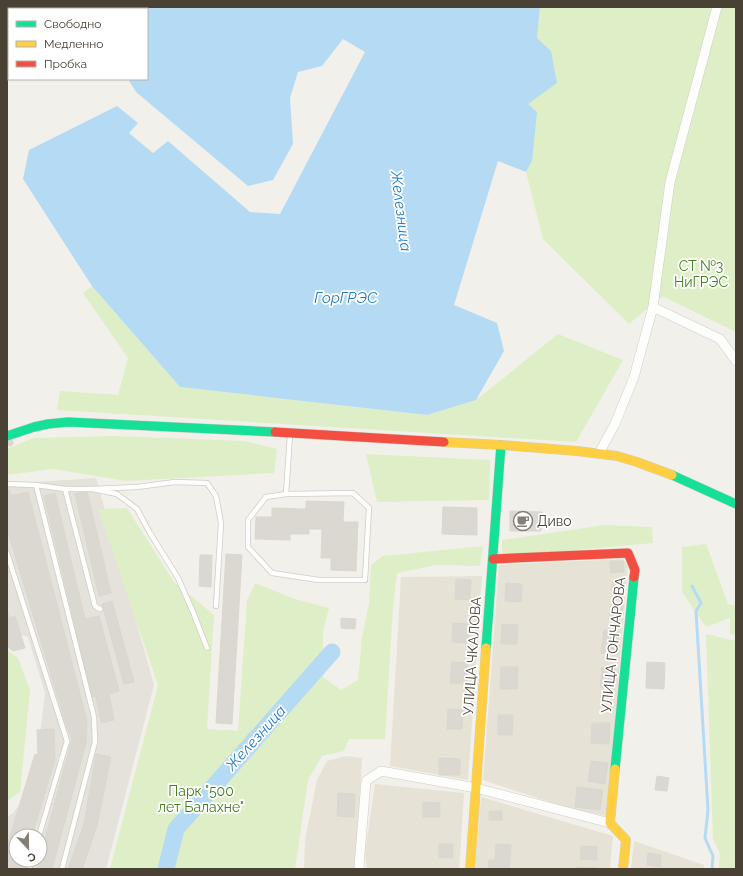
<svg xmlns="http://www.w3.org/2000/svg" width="743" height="876" viewBox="0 0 743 876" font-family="Raleway,sans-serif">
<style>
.residential{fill:#e6e2d6}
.industrial{fill:#e5e1db;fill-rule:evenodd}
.green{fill:#deefc7}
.water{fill:#b5daf4}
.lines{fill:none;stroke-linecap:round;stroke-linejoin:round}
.stream{stroke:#b5daf4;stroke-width:3}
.river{stroke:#b5daf4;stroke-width:17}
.building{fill:#dbd8d2;stroke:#dad7cf}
.lane-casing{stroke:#d0cdc7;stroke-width:6}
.street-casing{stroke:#d0cdc7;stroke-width:10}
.fast-casing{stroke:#d3cfc1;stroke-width:10}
.slow-casing{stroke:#d3cfc1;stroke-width:10}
.jam-casing{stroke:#d3cfc1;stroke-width:10}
.lane{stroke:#fdfdfc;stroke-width:4.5}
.street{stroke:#fdfdfc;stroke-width:9}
.fast{stroke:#16e098;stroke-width:9}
.slow{stroke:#ffcf43;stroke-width:9}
.jam{stroke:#f24e42;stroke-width:9}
.labels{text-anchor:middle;stroke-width:3.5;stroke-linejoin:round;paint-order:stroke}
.park-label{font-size:14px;fill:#438120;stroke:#fff}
.poi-label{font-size:14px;fill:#494134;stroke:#fff;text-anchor:start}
.street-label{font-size:14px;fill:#494134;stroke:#fff}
.water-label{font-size:15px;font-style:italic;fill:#2079c1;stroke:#fff}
</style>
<rect width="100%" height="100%" fill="#f2f0ea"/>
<g class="residential">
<polygon points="623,559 628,566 607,816 568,808 483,780 499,565"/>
<polygon points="482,576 468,780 390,766 401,577"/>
<polygon points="346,756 362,758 355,869 304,869 305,840 317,780 327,761"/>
<polygon points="375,784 464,793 459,869 367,869 365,853"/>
<polygon points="481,797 613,836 610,869 475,869"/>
<polygon points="634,841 704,865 704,869 631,869"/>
</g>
<g class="industrial">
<polygon points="7,7 25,7 24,9 9,9 9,44 7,49"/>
<path d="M96,478L154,685L106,869H7V817L13,813L34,788L45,693L28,637L7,630V484ZM16,836H40V860H16Z"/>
</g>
<g class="green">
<polygon points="540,7 736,7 736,332 662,296 629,324 543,239 526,172 532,161 528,104 551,51 537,38"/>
<polygon points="92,286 180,387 427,415 476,400 558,334 623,360 576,442 57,410 60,391 118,395 128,358 83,293"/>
<polygon points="113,436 245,441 277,449 274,473 126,481 53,469 7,475 7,449 33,438"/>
<polygon points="366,454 490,460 489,500 377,502"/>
<polygon points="127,508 174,582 214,615 207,729 238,731 247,601 255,583 295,599 329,608 323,632 323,677 341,690 358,680 362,638 369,603 371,565 383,556 483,546 480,566 436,565 397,573 393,607 385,739 349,739 344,751 322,756 308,780 295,869 110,869 158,685 98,509"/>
<polygon points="605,525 652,527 653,543 543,553 502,555 502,540"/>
<polygon points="706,544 728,604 736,606 736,635 730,634 730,618 706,627 682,592 682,547"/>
<polygon points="706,634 736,641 736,869 719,869 720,854 713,839"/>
<polygon points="7,650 18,658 30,690 20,792 7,801"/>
</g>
<polygon class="water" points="135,7 540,7 537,38 551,51 557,83 528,104 537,112 532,161 526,172 498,161 454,305 497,323 504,351 476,400 427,415 180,387 92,286 23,179 29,150 117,106 138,123 129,133 153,153 168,141 250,212 280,214 365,52 343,39 322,66 298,72 290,98 293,144 273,180 248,186 136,92 128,79 147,79 147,9 134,9"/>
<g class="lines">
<polyline class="stream" points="692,586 701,603 696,611 708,810 705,838 713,856 712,869"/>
<polyline class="river" points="166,869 176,829 332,652"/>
</g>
<g class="building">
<polygon points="7,439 13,441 13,444 11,446 7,445"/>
<polygon points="9,490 13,503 11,496 28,492 87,721 86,743 52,869 37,869 39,860 40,860 40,857 72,739 67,727 7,529 7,491"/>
<polygon points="87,491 111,593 99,596 75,494"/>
<polygon points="55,493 85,619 99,616 119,691 109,694 114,720 101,723 96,696 92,697 44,496"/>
<polygon points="306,501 344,502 343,522 358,522 356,571 331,570 331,558 321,558 322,529 309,529 309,534 290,534 290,540 255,539 256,517 272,517 272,508 306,509"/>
<polygon points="443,507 477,508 477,535 442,534"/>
<polygon points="510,511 542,512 541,531 510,531"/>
<polygon points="226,554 242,555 232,724 216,723"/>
<polygon points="200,555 212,555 211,587 199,586"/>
<polygon points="610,561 623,561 624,572 611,573"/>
<polygon points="456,579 471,580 470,600 455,599"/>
<polygon points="613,581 625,583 623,592 611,590"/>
<polygon points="506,583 522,584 521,602 505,601"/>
<polygon points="112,601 134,682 124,684 102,604"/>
<polygon points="611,604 623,605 621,617 610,616"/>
<polygon points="7,611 9,618 15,616 25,648 13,651 8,647 7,644"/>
<polygon points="341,618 356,619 355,629 341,628"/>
<polygon points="453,623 469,624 468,643 452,642"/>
<polygon points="502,624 518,625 517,644 501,644"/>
<polygon points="604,630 619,632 616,655 601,653"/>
<polygon points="452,662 468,663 466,684 450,683"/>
<polygon points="647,662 665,663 664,689 646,688"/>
<polygon points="501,667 518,667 517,689 500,689"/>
<polygon points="602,667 615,668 613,688 600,687"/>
<polygon points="448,709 463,710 462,729 447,729"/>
<polygon points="498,715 513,715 512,735 498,735"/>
<polygon points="592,723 610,723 609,744 591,743"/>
<polygon points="54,729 55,760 32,836 16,836 16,860 25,860 22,869 7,869 7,846 35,754 38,755 37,730"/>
<polygon points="96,754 111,757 97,826 82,869 68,869 84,824"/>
<polygon points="439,758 460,759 460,775 439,775"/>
<polygon points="591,761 608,763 605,784 588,781"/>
<polygon points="657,776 669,778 667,791 655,790"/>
<polygon points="577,787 603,790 600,810 575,807"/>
<polygon points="338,793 355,794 354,817 337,816"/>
<polygon points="423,802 440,803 440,817 423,817"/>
<rect x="489" y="811" width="13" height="9"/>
<polygon points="439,844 453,844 453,858 439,857"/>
<polygon points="496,844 511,845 509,869 488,868 489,860 495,860"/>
<polygon points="581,846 597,847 597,860 580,859"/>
<polygon points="648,853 661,855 660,867 647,865"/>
<polygon points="577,867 598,868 597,869 577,869"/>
</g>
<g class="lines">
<defs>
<g id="lane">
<polyline points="7,484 36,485 94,717 95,742 62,869"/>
<polyline points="36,485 65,489 95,606 100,609"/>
<polyline points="65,489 93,489 117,494 137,509 150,533 178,578 193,612 207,648"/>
<polyline points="93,489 137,487 175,482 207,483 216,496 221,523 216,606"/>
<polyline points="286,494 353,493 369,508 365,580 319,580 272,573 248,547 248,520 266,497 286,494 290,435"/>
<polyline points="7,553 67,741 39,836"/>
<polyline points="29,869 31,860"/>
</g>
<g id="street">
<polyline points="653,307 670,182 717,7"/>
<polyline points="599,453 615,424 634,377 653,307 720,339 736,361"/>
<polyline points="360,869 359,866 366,781 381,771 476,788 610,823"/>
</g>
<g id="fast">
<polyline points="7,436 34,427 48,424 68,422 275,432"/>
<polyline points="672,475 736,504"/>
<polyline points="486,648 501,445"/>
<polyline points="615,769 634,577"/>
</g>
<g id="slow">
<polyline points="444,442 501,445 577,451 617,456 637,462 672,475"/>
<polyline points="615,769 610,823 626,840 623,869"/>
<polyline points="470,869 486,648"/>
</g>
<g id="jam">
<polyline points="275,432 444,442"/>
<polyline points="493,559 628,553 635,570 634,577"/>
</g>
</defs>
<use href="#lane" class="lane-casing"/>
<use href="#street" class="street-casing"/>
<use href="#fast" class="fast-casing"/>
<use href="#slow" class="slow-casing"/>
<use href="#jam" class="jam-casing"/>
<use href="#lane" class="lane"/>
<use href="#street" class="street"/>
<use href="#fast" class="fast"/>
<use href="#slow" class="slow"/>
<use href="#jam" class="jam"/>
</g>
<defs>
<symbol id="cafe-ring" viewBox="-11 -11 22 22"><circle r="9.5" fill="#fff" stroke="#847e74" stroke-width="1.5"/><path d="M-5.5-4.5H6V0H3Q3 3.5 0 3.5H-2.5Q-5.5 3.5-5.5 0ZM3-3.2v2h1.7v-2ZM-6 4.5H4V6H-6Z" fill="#847e74"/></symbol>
</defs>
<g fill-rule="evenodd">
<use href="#cafe-ring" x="512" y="510" width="22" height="22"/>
</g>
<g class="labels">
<g class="park-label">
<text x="701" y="271">СТ №3<tspan x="701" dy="16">НиГРЭС</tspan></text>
<text x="201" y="796">Парк "500<tspan x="201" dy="16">лет Балахне"</tspan></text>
</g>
<g class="poi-label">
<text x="537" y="526">Диво</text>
</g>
<g class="street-label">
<text transform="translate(613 645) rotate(-84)" y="5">УЛИЦА ГОНЧАРОВА</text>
<text transform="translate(472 656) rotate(-86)" y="5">УЛИЦА ЧКАЛОВА</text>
</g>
<g class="water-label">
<text transform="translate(401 211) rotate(83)" y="5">Железница</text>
<text x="346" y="303">ГорГРЭС</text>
<text transform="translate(256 738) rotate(-48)" y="5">Железница</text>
</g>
</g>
<rect width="743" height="876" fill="none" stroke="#494134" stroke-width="16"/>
<rect x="8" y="8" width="140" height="72" fill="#ffffff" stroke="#b6b3ae"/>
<rect x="16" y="21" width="20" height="6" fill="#16e098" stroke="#b6b3ae"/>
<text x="44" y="28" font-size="12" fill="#494134">Свободно</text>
<rect x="16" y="41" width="20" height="6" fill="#ffcf43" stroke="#b6b3ae"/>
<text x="44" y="48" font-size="12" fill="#494134">Медленно</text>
<rect x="16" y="61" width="20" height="6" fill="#f24e42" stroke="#b6b3ae"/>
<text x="44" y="68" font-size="12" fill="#494134">Пробка</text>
<g transform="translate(28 848) rotate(158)"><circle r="19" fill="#ffffff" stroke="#b6b3ae"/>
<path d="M0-3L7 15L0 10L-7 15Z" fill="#847e74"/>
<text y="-6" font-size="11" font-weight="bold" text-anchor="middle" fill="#494134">С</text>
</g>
</svg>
